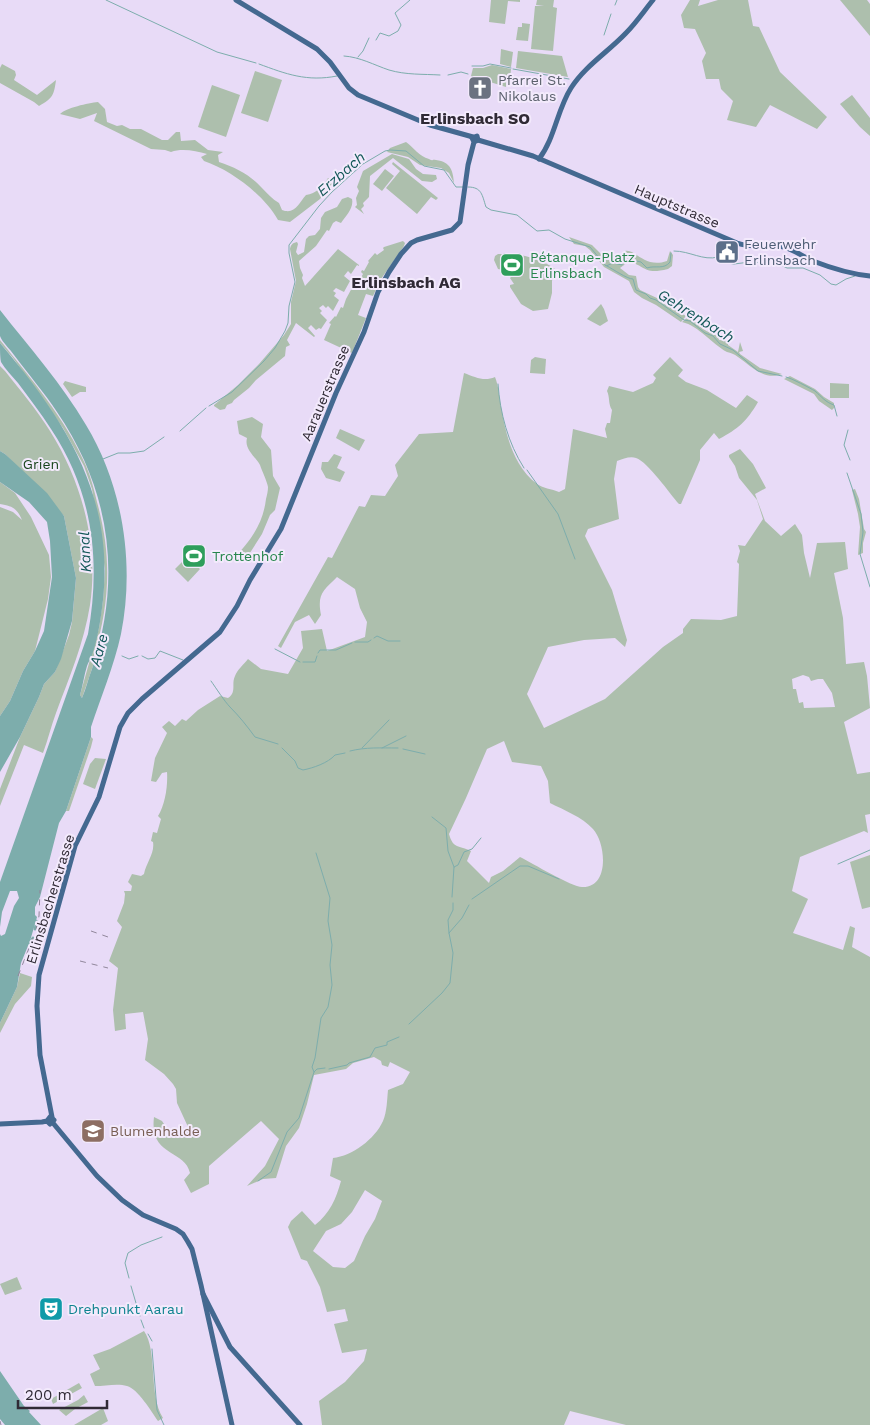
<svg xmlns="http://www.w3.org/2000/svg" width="870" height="1425" viewBox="0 0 870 1425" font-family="'Work Sans',sans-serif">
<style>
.green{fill:#adbfad;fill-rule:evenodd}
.water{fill:#7dadac}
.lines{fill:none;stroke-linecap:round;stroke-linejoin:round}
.stream{stroke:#7dadac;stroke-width:1}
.canal{stroke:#7dadac;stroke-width:3}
.secondary{stroke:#446990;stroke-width:5}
.rail{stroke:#91879b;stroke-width:1;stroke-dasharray:6 6;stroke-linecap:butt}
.labels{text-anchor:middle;stroke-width:4;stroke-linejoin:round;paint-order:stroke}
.worship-label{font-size:14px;fill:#5b616d;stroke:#f3eafc;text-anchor:start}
.street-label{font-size:14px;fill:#302a35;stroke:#f3eafc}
.service-label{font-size:14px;fill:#4e5e75;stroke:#f3eafc;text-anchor:start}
.leisure-label{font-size:14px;fill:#27864d;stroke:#f3eafc;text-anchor:start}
.park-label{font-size:14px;fill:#1a451d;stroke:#f3eafc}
.education-label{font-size:14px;fill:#785e54;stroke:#f3eafc;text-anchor:start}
.culture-label{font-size:14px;fill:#0d838f;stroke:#f3eafc;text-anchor:start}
.water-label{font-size:15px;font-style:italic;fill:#135858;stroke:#f3eafc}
.quarter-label{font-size:16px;font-weight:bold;fill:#302a35;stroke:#f3eafc}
</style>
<rect width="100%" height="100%" fill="#e8dbf7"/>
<g class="green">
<polygon points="491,0 520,0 520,2 508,1 505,24 489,22"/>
<polygon points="537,0 554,0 553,7 557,8 553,51 531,49 535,6 544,6 536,5"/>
<polygon points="690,0 700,0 698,6 718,0 748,0 753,26 759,27 780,72 827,117 817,129 770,105 756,127 727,120 733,101 721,89 719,79 706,79 702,61 706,53 695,29 684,28 681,15"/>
<polygon points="840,0 867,0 870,4 870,36"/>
<polygon points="522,23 530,24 528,41 516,40 518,27 522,27"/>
<polygon points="501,49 513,52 511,67 500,64"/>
<polygon points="518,51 562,56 568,77 516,68"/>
<path d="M2,64L15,71L16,75L14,80L37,95L56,80C54,95 53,98 39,106L34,102L0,83V68Z"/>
<polygon points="492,65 511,69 510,80 506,81 506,87 471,76 473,68 483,68"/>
<polygon points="255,71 282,80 268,122 241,113"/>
<polygon points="212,85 240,95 226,137 198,127"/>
<polygon points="852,95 870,118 870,136 860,127 840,104"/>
<path d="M98,102L105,109L107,122L117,126L122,125L130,129H141L162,140H168L176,132H180L181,141L195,140L208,150L223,152L218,155L219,162C235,167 250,175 261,187C267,193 272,199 279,203L282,210C295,215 299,203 306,195C316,194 323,186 328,178L334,182L320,199L290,222L278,220C264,195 231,170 204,161L201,157L207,154C196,151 182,148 171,152L165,150L151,149L94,121L97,113L80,119L60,114C66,108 88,103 98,102Z"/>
<path d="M406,142C414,148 419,156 429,159C435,162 430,159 436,160C451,162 453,171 454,183L449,173L441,168L420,165L408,157L387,152L390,148Z"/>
<polygon points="392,154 409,159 416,169 423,174 436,175 437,179 432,182 422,181 393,158 370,176 369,197 363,203 364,206 361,209 364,214 355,207 357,205 356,198 359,191 357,187 363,171"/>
<polygon points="393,162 438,198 436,200 431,197 417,214 386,188 400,171 392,164"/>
<polygon points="385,169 394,176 382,191 373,184"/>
<path d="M348,197L352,199C354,208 346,216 341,223L336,221L333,223L329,231L327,230L316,246L299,261L300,268L303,275L302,278L305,286L338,249L359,265V266L357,265L351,274L348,271L344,276L350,281L344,292L336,288L333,291L336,293L334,296L339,300L333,311L328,306L326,308L323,305L319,308L322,311L320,313L327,320L321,329L319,328L316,330L311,325L308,328L315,336L314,337L296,323L287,340L290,345L286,347L285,356L256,380L249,388L234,400L232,403L227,405L225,409L220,410L214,406V405L238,385L259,364L284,335L291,324V302L296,281L290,249C291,245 292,243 297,242L298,244L296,252L298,255L304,252L306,239L309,236L315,235L320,229L321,218L325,212L337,207L342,199Z"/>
<path d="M569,237L592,245L607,260H618C620,257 622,252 625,251C635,248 644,269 667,261L670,251L673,255L672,266L668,269C643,275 647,266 627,261L624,265L620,268L629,275L636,276L638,287L640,290L659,299L664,304L686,316L681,322L656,305L642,298L634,292L629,281L604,267L590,250L585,246L574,244Z"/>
<polygon points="403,241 405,243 404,246 381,279 373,296 366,294 358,315 366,318 352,353 324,340 331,324 329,323 335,316 336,317 341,307 343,308 346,299 353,286 356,287 363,274 361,272 362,270 364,271 369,262 368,261 375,253 377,255 384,250 383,248 384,247"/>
<path d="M498,254H515L516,256C524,253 548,263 555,269L552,281V293L548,309L533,311L521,304L510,287V285L514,284L510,278L512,276L508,270L510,268L509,267L503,270L498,269L494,260L495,256Z"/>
<polygon points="601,304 604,309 608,321 600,326 587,319"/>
<path d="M687,318L697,322C700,329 712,334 718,336L719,340L728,341V345L738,352L740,342L743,351L739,352L740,354L760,368L782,374C764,381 751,366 738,357C734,354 731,353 727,352C712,344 699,326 682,322Z"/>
<path d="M0,340C31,379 66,419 86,466C91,477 94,490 97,502C112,556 110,602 94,656L96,657L82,698L80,695L99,628L103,600L105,569L92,489L84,466L63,428L13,358L0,343Z"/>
<polygon points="535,357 546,359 545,374 530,373 531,360"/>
<path d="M670,357L683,370L678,376L686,382L707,390L736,408L747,395L758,402C747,421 738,429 719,439L714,433L700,450V460L681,504H679C670,494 648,462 636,458C630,456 623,459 617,461L614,479L619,519L588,529L585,536L612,590L627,640L625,647L615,638L584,640L548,647L527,694L544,728L605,699L663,647L683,633V629L691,619L721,620L737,616L739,564L737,562L740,551L738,545L745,546L763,519L757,500L739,478L735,466L729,457V455L740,449L753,464L766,488L755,494L765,521L781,536L795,524L802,535L804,553L810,578L817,543L845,542L848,569L834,573L843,618L846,664L864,662L867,676L870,708L844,722L857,774L870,772V814L865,815L868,833L864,831L800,857L792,891L808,899L793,933L843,950L850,926L855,928L852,947L870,957V1425H626L570,1411L564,1425H322L319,1401L345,1382L364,1361L367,1349L342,1353L334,1324L348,1321L345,1309L327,1312L320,1287L307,1261L301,1259L288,1227L291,1221L302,1211L315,1225C330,1213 336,1199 341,1181L330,1176L333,1158C352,1156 375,1139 383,1121C387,1112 387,1100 388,1090L403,1084L410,1072L390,1062L388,1067L382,1065L381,1061L374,1057L353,1063L346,1069L314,1075L307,1104L299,1128L286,1146L276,1178L263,1179L247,1186L265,1166L279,1139L261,1121L209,1166V1184L191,1193L184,1180L190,1173C185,1149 149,1157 154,1117L162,1121L172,1136L183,1137L189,1129L177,1103L176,1089L173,1084L164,1074L145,1060L148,1039L143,1012L125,1014L126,1029L115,1031L113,1010L118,968L109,961L122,927L117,921L124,903L125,894L124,891H131L132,886L128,882L132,874L141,876L144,874C146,863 155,853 153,842L151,841L153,832L157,833L161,819L158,816C165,805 168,786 167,772L162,773L156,782L151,781L155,758L167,733L162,727L169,721L175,726L182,719L186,721L198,710L220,696L228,698C237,692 231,684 235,676C237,670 244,664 248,659L261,669L288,674L303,648L301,631L322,629L327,651L365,637L367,622L360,608L355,589L337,577C323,591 317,594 321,615L315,624L309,615L295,622L281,648L278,646L328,557L332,558L359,506L365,507L371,495L385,496L398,476L395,465L419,434L453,432L464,373C475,377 484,382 495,377C499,387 499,397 501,407C506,435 513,466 537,484C542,488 552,489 559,492L565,489L573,429L607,438L605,429L607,423H610L612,410C608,404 610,397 607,391L609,386L633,392L653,383L656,378L653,375ZM803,675L809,677L811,681L818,679H823L832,693L835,707L804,708L803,702L799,703L796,689H793L792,679ZM504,741L512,762L541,766L548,781L550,803C564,810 582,817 593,829C606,843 610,888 582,887C572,887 532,863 520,857L503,871L491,877L489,883L467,861L471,851C459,845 453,849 449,834L466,798L487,749ZM365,1190L382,1201L375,1219L365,1236L354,1261L345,1268L333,1267L313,1251L326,1231L341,1224L352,1212Z"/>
<path d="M0,366L5,371C20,390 37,410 50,431C82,482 99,545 90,605C84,643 69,678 56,713C51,726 48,740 43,753L24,745L0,806V789L20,737L39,697L44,684L55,672L69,635L72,622L76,578L64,516L5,454L0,451Z"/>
<polygon points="790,376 815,389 824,397 834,403 834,408 832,410 819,401 814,394 784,379"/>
<polygon points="65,381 86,387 86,392 80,392 72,397 63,384"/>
<polygon points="830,383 849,384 849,398 830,398"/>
<path d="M252,417L263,424L261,437L271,450L273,476L280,488L275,510L270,515L262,534L248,556L243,555L232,562H230C249,543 263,525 266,499C267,495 268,491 268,487C267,481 262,471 260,465C255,456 244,449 247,438L239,434L237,421Z"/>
<polygon points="340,429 365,440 359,451 336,438"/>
<polygon points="334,454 342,457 337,468 345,472 340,482 326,478 321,469 322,462 328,462"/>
<path d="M0,482L15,493L31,517L49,555L51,577L48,599L35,651L23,671L10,701L0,716V507L13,512L22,520C17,508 12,506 0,504Z"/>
<polygon points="855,489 859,499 864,529 866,532 863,543 863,553 858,555 860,527 858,514 852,490"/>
<polygon points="200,544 206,550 194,563 200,569 188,582 175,569"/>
<polygon points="91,737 93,739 91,747 69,811 66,811"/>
<polygon points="95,758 106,759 95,789 83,784 90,764"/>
<polygon points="870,855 870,907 862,909 850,862"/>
<polygon points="20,973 32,977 31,986 15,1004 0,1033 0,1023 17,987"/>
<polygon points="17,1277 22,1289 5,1295 0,1284"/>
<path d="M144,1331C158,1351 148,1394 163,1418L158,1421C151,1411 138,1389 127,1386C118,1383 105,1386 95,1386L90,1374L100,1369L93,1355L110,1349Z"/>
<polygon points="79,1383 82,1388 53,1404 51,1399"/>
<polygon points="84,1395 88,1402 75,1409 66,1416 59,1410 78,1400"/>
<polygon points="103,1408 108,1421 101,1425 74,1425"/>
</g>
<g class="water">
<path d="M0,310C29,347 62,384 86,425C123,486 135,564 121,634C114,666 101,697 91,727V737L66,811L59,823L40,897L35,907V915L37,917L30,941L21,963L17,987L0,1023V934L1,936L5,934L14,906L19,898L17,891H10L2,912L0,927V882L88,634C101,561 93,492 51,429C41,413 29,398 18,383C12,376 5,369 1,362C0,357 0,349 0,343C65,420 114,494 103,600C101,618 98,638 92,655C91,659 88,662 87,666C84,675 83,685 80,695L82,698C86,689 88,679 92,669C122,579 111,491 57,412C44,392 28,374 14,355C10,349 2,342 0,336C0,329 0,318 0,310Z"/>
<polygon points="0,451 5,454 47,493 64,516 76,578 72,621 61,659 55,672 44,684 39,697 20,737 0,772 0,716 10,701 23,671 35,651 44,631 52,577 50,541 47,522 29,502 0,482"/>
<polygon points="0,1371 24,1406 30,1411 29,1412 41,1425 5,1425 0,1419"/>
</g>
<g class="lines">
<g class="stream">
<polyline points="106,0 217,52 256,63"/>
<polyline points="615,5 617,0"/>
<polyline points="604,35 611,14"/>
<polyline points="376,40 380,33 389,36 398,31 401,25 395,13 410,0"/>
<path d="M344,56C360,57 374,65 389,70C406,75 423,74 440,75"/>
<polyline points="358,57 363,51 369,38"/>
<path d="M259,64C286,74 307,82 337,76"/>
<polyline points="472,66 483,66 490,64 511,68"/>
<polyline points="513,69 569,79"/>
<polyline points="448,75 461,72 468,74"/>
<path d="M468,187C482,187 482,195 486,207L491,210L517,215L537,231L549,230L565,239L590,247L606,266L613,263L622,265L623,257L626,255L632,260L641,262L647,268C655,265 664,270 670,262L671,253"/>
<path d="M674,251C690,251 703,261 718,257L728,263L734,264L750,262L779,264L787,268H803L820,275L831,284L836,285L846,279L855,276"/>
<path d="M607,266C613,269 627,279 633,279L636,290L646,294L650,298L656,300L684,320L690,321L705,333L713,336L720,344L733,350L758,371L782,376"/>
<path d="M786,377C791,378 810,388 815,391C822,397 825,402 834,405L837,416"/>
<path d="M498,384C500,413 508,443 524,468"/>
<polyline points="209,406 232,392 264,361 275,348 285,331 288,323 289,306 295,282 289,253 289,245 319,206 332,192 363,164 385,151 390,150 406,151 424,166 444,170 456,187 464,187"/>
<polyline points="848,430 844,445 850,460"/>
<polyline points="180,431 206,408"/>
<polyline points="103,459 118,453 130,453 144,451 164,437"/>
<polyline points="527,470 558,514 575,559"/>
<polyline points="847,473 861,514 863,532 860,554 870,587"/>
<polyline points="374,638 377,636 388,641 400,641"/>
<polyline points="355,642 368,642 371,640"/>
<polyline points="275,649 300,662"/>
<polyline points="318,653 320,650 336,650 352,643"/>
<polyline points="122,656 129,659 138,656"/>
<polyline points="142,656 148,659 155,658 160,651 183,660"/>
<polyline points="303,662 315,662 317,656"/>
<path d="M211,681C216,688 225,702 230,707C239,716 247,726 255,737L278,744"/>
<path d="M282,748L295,761L298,768L303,770C313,768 328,763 335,755L345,753"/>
<polyline points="362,748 389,720"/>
<polyline points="382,748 406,736"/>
<polyline points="403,749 425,754"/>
<path d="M350,751C366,747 380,748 398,748"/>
<polyline points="432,817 446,828 448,851 454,867"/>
<polyline points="838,864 870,850"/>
<polyline points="452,897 454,867 458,865 464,852 472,849 481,838"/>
<polyline points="472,899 520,866 528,866 559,879"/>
<polyline points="449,933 462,918 469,905"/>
<polyline points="409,1024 442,993 450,983 453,953 449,933 448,920 453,910 453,903"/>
<polyline points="329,1069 347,1065 349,1063 370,1057 375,1048 387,1045 387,1042 399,1037"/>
<polyline points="314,1072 312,1067 315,1058 321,1018 328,1007 332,985 330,965 332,945 328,921 330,898 316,853"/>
<polyline points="258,1181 271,1172 287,1132 299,1118 314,1072 317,1069 325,1068"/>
<polyline points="129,1278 125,1263 128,1253 141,1245 162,1237"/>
<polyline points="131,1286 138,1310"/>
<polyline points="139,1313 140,1316"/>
<polyline points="141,1320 144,1328"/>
<polyline points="148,1334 152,1341"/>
<polyline points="152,1349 157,1410 164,1425"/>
</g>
<g class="canal">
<polyline points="35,929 37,922 36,921"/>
<polyline points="29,944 33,938"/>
</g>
<g class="secondary">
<polyline points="236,0 317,49 330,62 349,88 358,95 430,125 473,137"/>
<path d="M478,140L533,156L737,243C753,249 769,244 784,247C795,250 803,257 813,261C831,268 850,274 870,276"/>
<path d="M539,159C555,138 557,110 571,88C585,66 608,52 626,33C636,23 644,11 653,0"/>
<polyline points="52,1117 40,1055 37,1006 39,975 75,846 99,797 120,727 128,713 142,699 220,632 237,606 250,580 281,529 336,393 364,332 378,292 389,272 401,254 411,243 417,240 452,230 460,222 468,165 474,142 472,138 477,136 478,140 474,142"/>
<polyline points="53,1123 97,1176 122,1200 143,1215 176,1229 183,1234 188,1242 192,1249 201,1285 232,1425"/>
<polyline points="0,1124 42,1122 47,1121 50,1117 54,1120 50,1124 47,1121"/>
<polyline points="203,1294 230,1347 300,1425"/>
</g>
<g class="rail">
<polyline points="36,929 39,916 40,890"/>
<polyline points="91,931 108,937"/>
<polyline points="80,961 108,968"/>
<polyline points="18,976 33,938"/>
<polyline points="0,1421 1,1425"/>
</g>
</g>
<defs>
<symbol id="church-square" viewBox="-11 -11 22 22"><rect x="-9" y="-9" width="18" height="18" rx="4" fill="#6b7280" stroke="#f3eafc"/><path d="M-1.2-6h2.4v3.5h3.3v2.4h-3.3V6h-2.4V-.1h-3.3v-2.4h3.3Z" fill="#fff"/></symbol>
<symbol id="civic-square" viewBox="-11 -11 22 22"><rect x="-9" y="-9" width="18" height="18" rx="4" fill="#5c6f8a" stroke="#f3eafc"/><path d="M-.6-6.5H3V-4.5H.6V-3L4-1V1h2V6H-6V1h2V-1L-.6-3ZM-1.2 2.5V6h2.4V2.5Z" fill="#fff"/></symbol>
<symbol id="stadium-square" viewBox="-11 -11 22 22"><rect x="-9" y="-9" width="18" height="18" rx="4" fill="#2e9e5b" stroke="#f3eafc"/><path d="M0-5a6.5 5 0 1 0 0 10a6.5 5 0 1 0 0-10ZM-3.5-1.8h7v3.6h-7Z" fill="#fff"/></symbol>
<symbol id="university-square" viewBox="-11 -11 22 22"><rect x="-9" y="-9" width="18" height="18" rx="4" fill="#8d6e63" stroke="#f3eafc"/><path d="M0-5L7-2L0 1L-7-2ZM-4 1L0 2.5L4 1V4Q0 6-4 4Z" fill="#fff"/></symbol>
<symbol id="theatre-square" viewBox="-11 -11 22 22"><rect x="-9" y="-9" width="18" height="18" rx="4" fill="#0f9aa8" stroke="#f3eafc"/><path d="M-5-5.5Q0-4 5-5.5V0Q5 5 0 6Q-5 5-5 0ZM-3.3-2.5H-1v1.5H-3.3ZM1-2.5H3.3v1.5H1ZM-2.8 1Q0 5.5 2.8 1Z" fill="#fff"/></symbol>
</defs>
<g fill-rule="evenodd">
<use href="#church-square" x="466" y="74" width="28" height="28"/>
<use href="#civic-square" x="713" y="238" width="28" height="28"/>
<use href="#stadium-square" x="498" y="251" width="28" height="28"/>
<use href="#stadium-square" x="180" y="542" width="28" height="28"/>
<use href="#university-square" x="79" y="1117" width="28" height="28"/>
<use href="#theatre-square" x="37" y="1295" width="28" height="28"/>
</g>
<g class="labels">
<g class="worship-label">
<text x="498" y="85">Pfarrei St.<tspan x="498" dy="16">Nikolaus</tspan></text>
</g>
<g class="street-label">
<text transform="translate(677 206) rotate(23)" y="5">Hauptstrasse</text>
<text transform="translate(325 393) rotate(-67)" y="5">Aarauerstrasse</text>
<text transform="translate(50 899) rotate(-73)" y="5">Erlinsbacherstrasse</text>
</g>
<g class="service-label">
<text x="744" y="249">Feuerwehr<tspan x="744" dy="16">Erlinsbach</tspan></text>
</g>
<g class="leisure-label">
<text x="530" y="262">Pétanque-Platz<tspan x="530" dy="16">Erlinsbach</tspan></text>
<text x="212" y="561">Trottenhof</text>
</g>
<g class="park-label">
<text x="41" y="469">Grien</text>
</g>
<g class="education-label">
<text x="110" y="1136">Blumenhalde</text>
</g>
<g class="culture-label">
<text x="68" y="1314">Drehpunkt Aarau</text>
</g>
<g class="water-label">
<text transform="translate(341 174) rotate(-41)" y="5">Erzbach</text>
<text transform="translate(696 316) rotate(32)" y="5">Gehrenbach</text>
<text transform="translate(85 552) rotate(-93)" y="5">Kanal</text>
<text transform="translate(99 650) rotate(-75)" y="5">Aare</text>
</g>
<g class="quarter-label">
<text x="475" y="124">Erlinsbach SO</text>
<text x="406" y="288">Erlinsbach AG</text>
</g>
</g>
<path d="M18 1400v8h89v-8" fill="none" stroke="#302a35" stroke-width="2.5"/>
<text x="25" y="1400" font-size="15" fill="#302a35" stroke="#f3eafc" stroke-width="4" paint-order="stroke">200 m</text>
</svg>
